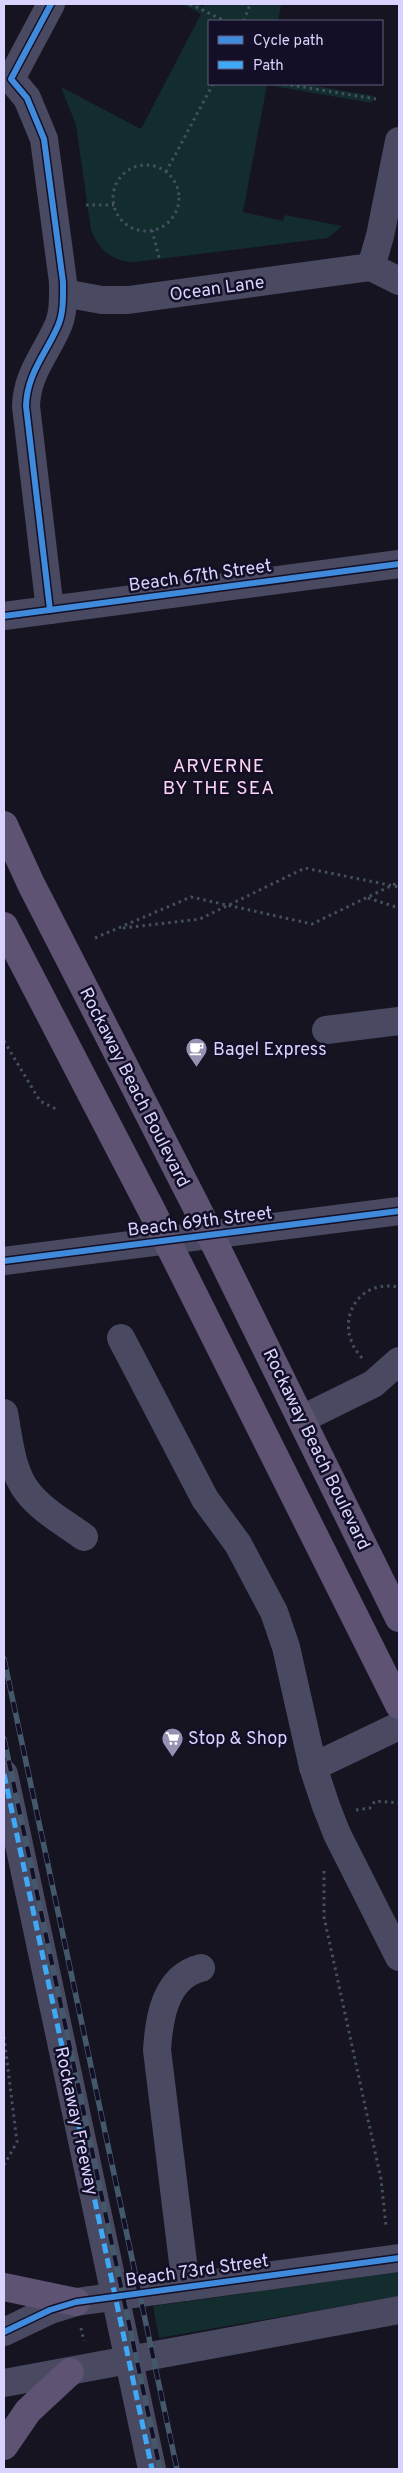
<svg xmlns="http://www.w3.org/2000/svg" width="403" height="2473" viewBox="0 0 403 2473" font-family="Overpass,sans-serif">
<style>
.green{fill:#132c2d}
.lines{fill:none;stroke-linecap:round;stroke-linejoin:round}
.path{stroke:#44505f;stroke-width:3;stroke-dasharray:2.5 4;stroke-linecap:butt}
.minor{stroke:#4a4962;stroke-width:28}
.major{stroke:#5e5373;stroke-width:28}
.rail-casing{stroke:#43596b;stroke-width:5.5}
.rail{stroke:#130f26;stroke-width:4;stroke-dasharray:11;stroke-linecap:butt}
.quiet{stroke:#3fa9f5;stroke-width:5;stroke-dasharray:10 5;stroke-linecap:butt}
.cycleway-casing{stroke:#130f26;stroke-width:9}
.cycleway{stroke:#408adc;stroke-width:6}
.labels{text-anchor:middle;stroke-width:5;stroke-linejoin:round;paint-order:stroke}
.street-label{font-size:18px;fill:#d9d4ff;stroke:#130f26}
.poi-label{font-size:18px;fill:#d9d4ff;stroke:#130f26;text-anchor:start}
.neighbourhood-label{font-size:19px;letter-spacing:1px;fill:#ffd6f0;stroke:#130f26}
</style>
<rect width="100%" height="100%" fill="#161421"/>
<g class="green">
<path d="M182,4H198L203,7L205,4H281L278,21H209V84H304L374,96L372,103L267,85L243,212L283,221L285,215L342,226L328,238L135,262C113,262 99,251 91,230L76,125L61,87L141,129L201,14Z"/>
<polygon points="399,2272 399,2296 159,2338 153,2306"/>
</g>
<g class="lines">
<g class="path">
<polyline points="190,4 225,21"/>
<polyline points="244,21 250,4"/>
<polyline points="284,84 376,99"/>
<circle cx="146" cy="198" r="33"/>
<polyline points="166,172 213,84"/>
<polyline points="86,205 114,205"/>
<polyline points="152,230 160,261"/>
<polyline points="368,898 396,907 399,905"/>
<polyline points="123,928 200,919 305,868 399,887"/>
<polyline points="95,938 191,897 312,924 399,882"/>
<polyline points="4,1041 40,1101 58,1110"/>
<path d="M362,1358C332,1326 355,1278 399,1287"/>
<polyline points="356,1810 370,1808 375,1801 399,1803"/>
<polyline points="324,1871 324,1917 381,2179 386,2226"/>
<polyline points="4,2037 17,2142 4,2165"/>
<polyline points="81,2328 84,2341"/>
</g>
<g class="minor">
<polyline points="371,267 380,236 399,141"/>
<polyline points="371,267 399,281"/>
<polyline points="63,293 102,300 128,300 371,267"/>
<path d="M50,610L26,406C27,374 45,355 57,328C64,314 63,296 63,282L44,139L27,98L11,79L51,4"/>
<polyline points="4,616 399,564"/>
<polyline points="326,1030 399,1021"/>
<polyline points="4,1261 399,1211"/>
<polyline points="121,1338 205,1499 238,1544 274,1612 286,1647 313,1767 326,1806 337,1834 399,1957"/>
<path d="M4,1413C9,1439 11,1470 27,1491C41,1510 65,1523 84,1537"/>
<polyline points="302,1419 373,1384 399,1361"/>
<polyline points="313,1767 399,1726"/>
<polyline points="4,1774 152,2469"/>
<path d="M186,2287L157,2050C159,2018 165,1977 201,1968"/>
<polyline points="4,2332 50,2310 76,2302 399,2258"/>
<polyline points="4,2383 399,2310"/>
</g>
<g class="major">
<polyline points="4,825 31,884 196,1206 399,1618"/>
<polyline points="4,926 151,1209 399,1705"/>
<polyline points="4,2287 76,2302"/>
<polyline points="4,2446 28,2411 70,2372"/>
</g>
<defs>
<g id="rail">
<polyline points="4,1659 177,2469"/>
<polyline points="4,1739 160,2469"/>
</g>
</defs>
<use href="#rail" class="rail-casing"/>
<use href="#rail" class="rail"/>
<polyline class="quiet" points="4,1774 152,2469"/>
<defs>
<g id="cycleway">
<path d="M50,610L26,406C27,374 45,355 57,328C64,314 63,296 63,282L44,139L27,98L11,79L51,4"/>
<polyline points="4,616 399,564"/>
<polyline points="4,1261 399,1211"/>
<polyline points="4,2332 50,2310 76,2302 399,2258"/>
</g>
</defs>
<use href="#cycleway" class="cycleway-casing"/>
<use href="#cycleway" class="cycleway"/>
</g>
<defs>
<symbol id="cafe-pin" viewBox="-11 -11 22 30"><path d="M0 17L-7.5 6A9.5 9.5 0 1 1 7.5 6Z" fill="#9591b1" stroke="#130f26"/><path d="M-5.5-4.5H6V0H3Q3 3.5 0 3.5H-2.5Q-5.5 3.5-5.5 0ZM3-3.2v2h1.7v-2ZM-6 4.5H4V6H-6Z" fill="#fff"/></symbol>
<symbol id="supermarket-pin" viewBox="-11 -11 22 30"><path d="M0 17L-7.5 6A9.5 9.5 0 1 1 7.5 6Z" fill="#9591b1" stroke="#130f26"/><path d="M-6-5.5h2.5l.6 2H6L4.5 2H-2.5L-4.4-4H-6ZM-1.5 3.2a1.3 1.3 0 1 0 .1 0ZM3 3.2a1.3 1.3 0 1 0 .1 0Z" fill="#fff"/></symbol>
</defs>
<g fill-rule="evenodd">
<use href="#cafe-pin" x="184" y="1036" width="25" height="34"/>
<use href="#supermarket-pin" x="160" y="1726" width="25" height="34"/>
</g>
<g class="labels">
<g class="street-label">
<text transform="translate(217 288) rotate(-8)" y="6">Ocean Lane</text>
<text transform="translate(200 575) rotate(-8)" y="6">Beach 67th Street</text>
<text transform="translate(135 1087) rotate(63)" y="6">Rockaway Beach Boulevard</text>
<text transform="translate(200 1221) rotate(-7)" y="6">Beach 69th Street</text>
<text transform="translate(317 1449) rotate(64)" y="6">Rockaway Beach Boulevard</text>
<text transform="translate(77 2121) rotate(78)" y="6">Rockaway Freeway</text>
<text transform="translate(197 2270) rotate(-8)" y="6">Beach 73rd Street</text>
</g>
<g class="poi-label">
<text x="213" y="1055">Bagel Express</text>
<text x="188" y="1744">Stop &amp; Shop</text>
</g>
<g class="neighbourhood-label">
<text x="219" y="772">ARVERNE<tspan x="219" dy="22">BY THE SEA</tspan></text>
</g>
</g>
<rect width="403" height="2473" fill="none" stroke="#d9d4ff" stroke-width="10"/>
<rect x="208" y="20" width="175" height="65" fill="#130f26" stroke="#625e7d"/>
<rect x="218" y="36" width="25" height="8" fill="#408adc" stroke="#625e7d"/>
<text x="253" y="45" font-size="15" fill="#d9d4ff">Cycle path</text>
<rect x="218" y="61" width="25" height="8" fill="#3fa9f5" stroke="#625e7d"/>
<text x="253" y="70" font-size="15" fill="#d9d4ff">Path</text>
</svg>
